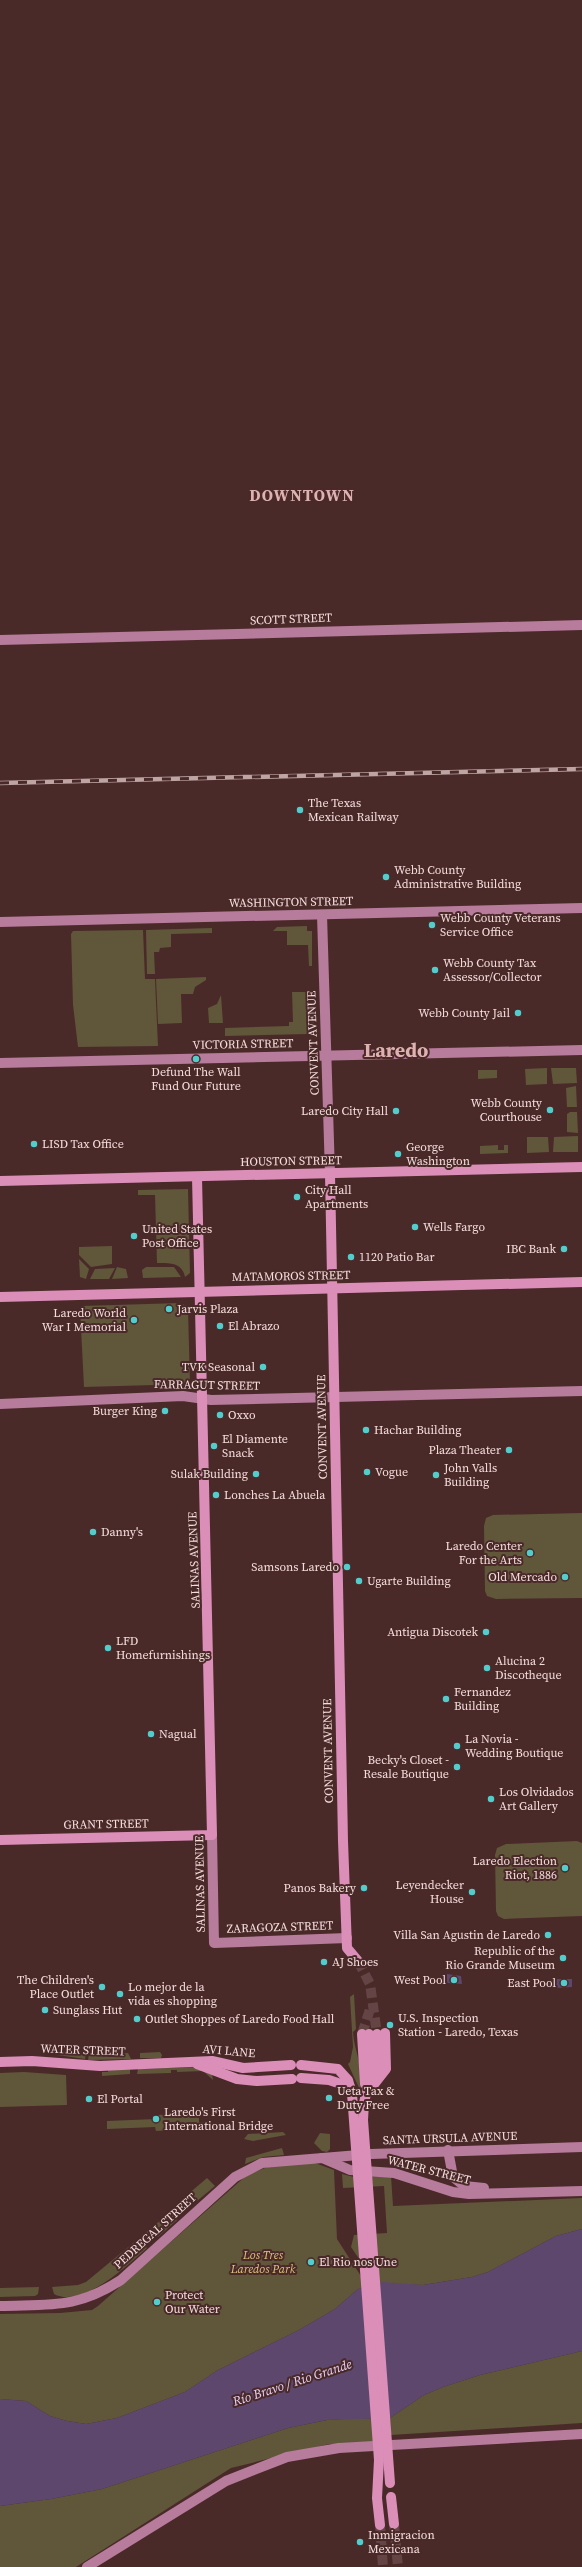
<svg xmlns="http://www.w3.org/2000/svg" width="582" height="2567" viewBox="0 0 582 2567" font-family="'Source Serif 4',serif">
<style>
.green{fill:#60563a}
.water{fill:#5e476d}
.lines{fill:none;stroke-linecap:round;stroke-linejoin:round}
.primary-tunnel{stroke:#644444;stroke-width:10;stroke-dasharray:10 5;stroke-linecap:butt}
.secondary{stroke:#b77b9b;stroke-width:10}
.primary{stroke:#db8eb8;stroke-width:10}
.rail-casing{stroke:#bea5a4;stroke-width:4.5}
.rail{stroke:#4a2929;stroke-width:3;stroke-dasharray:9;stroke-linecap:butt}
.poi-dot{fill:#52cdcc;stroke:#4a2929;stroke-width:1.5}
.labels{text-anchor:middle;stroke-width:4;stroke-linejoin:round;paint-order:stroke}
.street-label{font-size:12px;fill:#f4dedc;stroke:#4a2929}
.poi-label{font-size:12px;fill:#f4dedc;stroke:#4a2929;text-anchor:start}
.park-label{font-size:12px;font-style:italic;fill:#ddc37b;stroke:#4a2929}
.water-label{font-size:13px;font-style:italic;fill:#e7d0f7;stroke:#4a2929}
.district-label{font-size:16px;font-weight:bold;letter-spacing:1px;fill:#ddb2b0;stroke:#4a2929}
.town-label{font-size:20px;font-weight:bold;fill:#ddb2b0;stroke:#4a2929}
</style>
<rect width="100%" height="100%" fill="#4a2929"/>
<g class="green">
<polygon points="307,926 307,931 312,931 312,966 309,966 308,945 287,945 287,931 273,931 277,927"/>
<polygon points="212,928 212,933 171,934 171,947 160,948 159,952 154,952 155,974 147,974 146,930"/>
<polygon points="143,930 145,979 155,979 158,1046 78,1047 73,1005 71,934 73,931"/>
<polygon points="206,977 206,980 195,987 193,994 181,994 182,1023 158,1024 156,979"/>
<polygon points="309,991 313,991 314,1034 310,1034"/>
<polygon points="292,992 308,992 309,1034 225,1036 225,1028 289,1026 289,1022 293,1022"/>
<polygon points="221,995 223,1023 209,1023 208,1008 217,1004"/>
<polygon points="547,1068 547,1084 526,1085 525,1069"/>
<polygon points="551,1068 576,1068 577,1083 553,1084"/>
<polygon points="478,1070 497,1070 497,1078 478,1079"/>
<polygon points="576,1086 577,1107 567,1107 566,1088"/>
<polygon points="570,1112 577,1112 578,1133 567,1132 567,1114"/>
<polygon points="578,1136 578,1152 553,1152 554,1137"/>
<polygon points="527,1137 548,1137 549,1152 527,1153"/>
<polygon points="498,1145 498,1150 504,1150 504,1145 508,1145 508,1153 480,1154 480,1146"/>
<path d="M188,1189L190,1273L185,1277C182,1262 169,1263 157,1263L155,1195H138V1190Z"/>
<polygon points="112,1246 112,1264 91,1267 79,1255 79,1247"/>
<polygon points="79,1259 89,1269 86,1279 80,1277"/>
<polygon points="117,1267 126,1269 128,1278 112,1279"/>
<polygon points="146,1267 174,1267 181,1277 143,1278 142,1270"/>
<polygon points="115,1268 109,1279 90,1279 95,1269"/>
<polygon points="180,1303 187,1306 188,1309 190,1384 84,1387 80,1309 82,1306"/>
<polygon points="582,1513 582,1598 496,1599 487,1596 485,1591 484,1526 486,1518 493,1515"/>
<polygon points="577,1841 582,1843 582,1916 504,1919 498,1916 496,1911 495,1855 497,1848 506,1844"/>
<path d="M354,1994L356,2029L353,2032C354,2051 365,2070 360,2090L348,2064L350,2062L353,2047L350,1997Z"/>
<polygon points="160,2052 162,2055 161,2058 140,2058 140,2053"/>
<polygon points="128,2053 131,2059 88,2060 89,2054"/>
<polygon points="86,2054 85,2059 57,2055"/>
<polygon points="195,2067 212,2074 213,2080 203,2071 177,2072 177,2070 171,2070 171,2073 137,2074 138,2069"/>
<polygon points="130,2069 130,2074 102,2076 102,2072 108,2072 108,2070"/>
<polygon points="24,2072 66,2075 67,2105 0,2107 0,2073"/>
<polygon points="199,2113 199,2122 211,2122 211,2128 156,2131 155,2127 107,2129 107,2121 156,2119 156,2115"/>
<polygon points="283,2132 286,2135 253,2141 244,2139 248,2134"/>
<polygon points="320,2133 330,2134 330,2149 327,2152 322,2151 314,2143"/>
<polygon points="282,2148 284,2155 263,2157 245,2164 246,2158"/>
<polygon points="315,2163 334,2170 337,2239 368,2287 358,2289 335,2309 299,2330 218,2370 185,2392 117,2418 86,2424 67,2421 50,2416 26,2401 0,2399 0,2314 60,2313 92,2310 98,2306 247,2175 270,2166"/>
<polygon points="342,2174 354,2177 391,2176 393,2206 582,2198 582,2229 556,2236 488,2272 472,2277 423,2285 376,2284 351,2247 354,2235 387,2233 384,2186 343,2188"/>
<polygon points="207,2178 215,2186 197,2201 190,2205 186,2201 187,2195"/>
<path d="M173,2210L178,2212L177,2220L158,2237L154,2234L144,2245L147,2248C128,2265 82,2309 54,2294L52,2287L78,2285L86,2282Z"/>
<polygon points="39,2287 38,2294 35,2296 0,2297 0,2288"/>
<polygon points="582,2351 582,2423 391,2435 390,2418 424,2395 443,2387 480,2375"/>
<polygon points="360,2418 383,2419 385,2444 329,2444 231,2468 76,2567 0,2567 0,2506 51,2499 102,2489 288,2428 327,2420"/>
</g>
<g class="water">
<polygon points="447,1974 461,1976 462,1984 447,1983"/>
<polygon points="556,1979 572,1979 572,1987 556,1988"/>
<polygon points="582,2229 582,2351 480,2375 443,2387 424,2395 390,2418 327,2420 288,2428 102,2489 51,2499 0,2506 0,2399 26,2401 50,2416 67,2421 86,2424 117,2418 185,2392 218,2370 299,2330 335,2309 358,2289 383,2282 423,2285 472,2277 488,2272 556,2236"/>
</g>
<g class="lines">
<g class="primary-tunnel">
<polyline points="358,1961 370,1984 377,2034"/>
<polyline points="362,2034 371,2006"/>
<polyline points="394,2524 398,2567"/>
<polyline points="380,2525 383,2567"/>
</g>
<g class="secondary">
<polyline points="0,640 582,625"/>
<polyline points="322,915 330,1174"/>
<polyline points="0,922 582,908"/>
<polyline points="0,1063 582,1050"/>
<polyline points="0,1404 183,1396 211,1400 582,1391"/>
<polyline points="212,1835 214,1943 347,1938"/>
<polyline points="448,2150 453,2177 464,2186 484,2188"/>
<polyline points="322,2158 350,2170 394,2173 453,2192 469,2194 582,2191"/>
<path d="M0,2306C50,2304 77,2309 121,2280L235,2177L262,2163L371,2154L582,2147"/>
<polyline points="87,2567 226,2481 287,2457 339,2448 582,2434"/>
</g>
<g class="primary">
<polyline points="330,1174 343,1841 347,1948 358,1961"/>
<polyline points="0,1181 582,1167"/>
<polyline points="0,1297 582,1282"/>
<polyline points="0,1840 212,1835 197,1177"/>
<polyline points="362,2034 365,2084"/>
<polyline points="369,2034 371,2070 364,2103 363,2120 390,2483"/>
<polyline points="0,2062 32,2061 100,2066 212,2061 243,2068 291,2065"/>
<polyline points="197,2064 237,2079 257,2081 292,2079"/>
<polyline points="301,2065 338,2069 348,2080 352,2094 379,2460 377,2498 380,2525"/>
<polyline points="301,2078 329,2080 350,2087"/>
<polyline points="374,2079 379,2063 377,2034"/>
<polyline points="368,2092 386,2069 385,2033"/>
<polyline points="391,2497 394,2524"/>
</g>
<defs>
<polyline id="rail" points="0,783 582,769"/>
</defs>
<use href="#rail" class="rail-casing"/>
<use href="#rail" class="rail"/>
</g>
<g class="poi-dot">
<circle cx="300" cy="810" r="4"/>
<circle cx="386" cy="877" r="4"/>
<circle cx="432" cy="925" r="4"/>
<circle cx="435" cy="970" r="4"/>
<circle cx="518" cy="1013" r="4"/>
<circle cx="196" cy="1059" r="4"/>
<circle cx="550" cy="1110" r="4"/>
<circle cx="396" cy="1111" r="4"/>
<circle cx="34" cy="1144" r="4"/>
<circle cx="398" cy="1154" r="4"/>
<circle cx="297" cy="1197" r="4"/>
<circle cx="415" cy="1227" r="4"/>
<circle cx="134" cy="1236" r="4"/>
<circle cx="564" cy="1249" r="4"/>
<circle cx="351" cy="1257" r="4"/>
<circle cx="169" cy="1309" r="4"/>
<circle cx="134" cy="1320" r="4"/>
<circle cx="220" cy="1326" r="4"/>
<circle cx="263" cy="1367" r="4"/>
<circle cx="165" cy="1411" r="4"/>
<circle cx="220" cy="1415" r="4"/>
<circle cx="366" cy="1430" r="4"/>
<circle cx="214" cy="1446" r="4"/>
<circle cx="509" cy="1450" r="4"/>
<circle cx="367" cy="1472" r="4"/>
<circle cx="256" cy="1474" r="4"/>
<circle cx="436" cy="1475" r="4"/>
<circle cx="216" cy="1495" r="4"/>
<circle cx="93" cy="1532" r="4"/>
<circle cx="530" cy="1553" r="4"/>
<circle cx="347" cy="1567" r="4"/>
<circle cx="565" cy="1577" r="4"/>
<circle cx="359" cy="1581" r="4"/>
<circle cx="486" cy="1632" r="4"/>
<circle cx="108" cy="1648" r="4"/>
<circle cx="487" cy="1668" r="4"/>
<circle cx="446" cy="1699" r="4"/>
<circle cx="151" cy="1734" r="4"/>
<circle cx="457" cy="1746" r="4"/>
<circle cx="457" cy="1767" r="4"/>
<circle cx="491" cy="1799" r="4"/>
<circle cx="565" cy="1868" r="4"/>
<circle cx="364" cy="1888" r="4"/>
<circle cx="472" cy="1892" r="4"/>
<circle cx="548" cy="1935" r="4"/>
<circle cx="563" cy="1958" r="4"/>
<circle cx="324" cy="1962" r="4"/>
<circle cx="454" cy="1980" r="4"/>
<circle cx="564" cy="1983" r="4"/>
<circle cx="102" cy="1987" r="4"/>
<circle cx="120" cy="1994" r="4"/>
<circle cx="45" cy="2010" r="4"/>
<circle cx="137" cy="2019" r="4"/>
<circle cx="390" cy="2025" r="4"/>
<circle cx="329" cy="2098" r="4"/>
<circle cx="89" cy="2099" r="4"/>
<circle cx="156" cy="2119" r="4"/>
<circle cx="311" cy="2262" r="4"/>
<circle cx="157" cy="2302" r="4"/>
<circle cx="360" cy="2542" r="4"/>
</g>
<g class="labels">
<g class="street-label">
<text transform="translate(291 619) rotate(-2)" y="4">SCOTT STREET</text>
<text transform="translate(291 902) rotate(-1)" y="4">WASHINGTON STREET</text>
<text transform="translate(313 1043) rotate(-92)" y="4">CONVENT AVENUE</text>
<text transform="translate(243 1044) rotate(-1)" y="4">VICTORIA STREET</text>
<text transform="translate(291 1161) rotate(-1)" y="4">HOUSTON STREET</text>
<text transform="translate(291 1276) rotate(-1)" y="4">MATAMOROS STREET</text>
<text transform="translate(207 1385) rotate(1)" y="4">FARRAGUT STREET</text>
<text transform="translate(322 1427) rotate(-91)" y="4">CONVENT AVENUE</text>
<text transform="translate(194 1560) rotate(-92)" y="4">SALINAS AVENUE</text>
<text transform="translate(328 1751) rotate(-91)" y="4">CONVENT AVENUE</text>
<text transform="translate(106 1824) rotate(-1)" y="4">GRANT STREET</text>
<text transform="translate(200 1884) rotate(-91)" y="4">SALINAS AVENUE</text>
<text transform="translate(280 1927) rotate(-2)" y="4">ZARAGOZA STREET</text>
<text transform="translate(83 2050) rotate(2)" y="4">WATER STREET</text>
<text transform="translate(229 2051) rotate(5)" y="4">AVI LANE</text>
<text transform="translate(450 2138) rotate(-2)" y="4">SANTA URSULA AVENUE</text>
<text transform="translate(429 2170) rotate(14)" y="4">WATER STREET</text>
<text transform="translate(155 2231) rotate(-42)" y="4">PEDREGAL STREET</text>
</g>
<g class="poi-label">
<text x="308" y="807">The Texas<tspan x="308" dy="14">Mexican Railway</tspan></text>
<text x="394" y="874">Webb County<tspan x="394" dy="14">Administrative Building</tspan></text>
<text x="440" y="922">Webb County Veterans<tspan x="440" dy="14">Service Office</tspan></text>
<text x="443" y="967">Webb County Tax<tspan x="443" dy="14">Assessor/Collector</tspan></text>
<text x="510" y="1017" text-anchor="end">Webb County Jail</text>
<text x="196" y="1076" text-anchor="middle">Defund The Wall<tspan x="196" dy="14">Fund Our Future</tspan></text>
<text x="542" y="1107" text-anchor="end">Webb County<tspan x="542" dy="14">Courthouse</tspan></text>
<text x="388" y="1115" text-anchor="end">Laredo City Hall</text>
<text x="42" y="1148">LISD Tax Office</text>
<text x="406" y="1151">George<tspan x="406" dy="14">Washington</tspan></text>
<text x="305" y="1194">City Hall<tspan x="305" dy="14">Apartments</tspan></text>
<text x="423" y="1231">Wells Fargo</text>
<text x="142" y="1233">United States<tspan x="142" dy="14">Post Office</tspan></text>
<text x="556" y="1253" text-anchor="end">IBC Bank</text>
<text x="359" y="1261">1120 Patio Bar</text>
<text x="177" y="1313">Jarvis Plaza</text>
<text x="126" y="1317" text-anchor="end">Laredo World<tspan x="126" dy="14">War I Memorial</tspan></text>
<text x="228" y="1330">El Abrazo</text>
<text x="255" y="1371" text-anchor="end">TVK Seasonal</text>
<text x="157" y="1415" text-anchor="end">Burger King</text>
<text x="228" y="1419">Oxxo</text>
<text x="374" y="1434">Hachar Building</text>
<text x="222" y="1443">El Diamente<tspan x="222" dy="14">Snack</tspan></text>
<text x="501" y="1454" text-anchor="end">Plaza Theater</text>
<text x="444" y="1472">John Valls<tspan x="444" dy="14">Building</tspan></text>
<text x="375" y="1476">Vogue</text>
<text x="248" y="1478" text-anchor="end">Sulak Building</text>
<text x="224" y="1499">Lonches La Abuela</text>
<text x="101" y="1536">Danny's</text>
<text x="522" y="1550" text-anchor="end">Laredo Center<tspan x="522" dy="14">For the Arts</tspan></text>
<text x="339" y="1571" text-anchor="end">Samsons Laredo</text>
<text x="557" y="1581" text-anchor="end">Old Mercado</text>
<text x="367" y="1585">Ugarte Building</text>
<text x="478" y="1636" text-anchor="end">Antigua Discotek</text>
<text x="116" y="1645">LFD<tspan x="116" dy="14">Homefurnishings</tspan></text>
<text x="495" y="1665">Alucina 2<tspan x="495" dy="14">Discotheque</tspan></text>
<text x="454" y="1696">Fernandez<tspan x="454" dy="14">Building</tspan></text>
<text x="159" y="1738">Nagual</text>
<text x="465" y="1743">La Novia -<tspan x="465" dy="14">Wedding Boutique</tspan></text>
<text x="449" y="1764" text-anchor="end">Becky's Closet -<tspan x="449" dy="14">Resale Boutique</tspan></text>
<text x="499" y="1796">Los Olvidados<tspan x="499" dy="14">Art Gallery</tspan></text>
<text x="557" y="1865" text-anchor="end">Laredo Election<tspan x="557" dy="14">Riot, 1886</tspan></text>
<text x="464" y="1889" text-anchor="end">Leyendecker<tspan x="464" dy="14">House</tspan></text>
<text x="356" y="1892" text-anchor="end">Panos Bakery</text>
<text x="540" y="1939" text-anchor="end">Villa San Agustin de Laredo</text>
<text x="555" y="1955" text-anchor="end">Republic of the<tspan x="555" dy="14">Rio Grande Museum</tspan></text>
<text x="332" y="1966">AJ Shoes</text>
<text x="94" y="1984" text-anchor="end">The Children's<tspan x="94" dy="14">Place Outlet</tspan></text>
<text x="446" y="1984" text-anchor="end">West Pool</text>
<text x="556" y="1987" text-anchor="end">East Pool</text>
<text x="128" y="1991">Lo mejor de la<tspan x="128" dy="14">vida es shopping</tspan></text>
<text x="53" y="2014">Sunglass Hut</text>
<text x="398" y="2022">U.S. Inspection<tspan x="398" dy="14">Station - Laredo, Texas</tspan></text>
<text x="145" y="2023">Outlet Shoppes of Laredo Food Hall</text>
<text x="337" y="2095">Ueta Tax &amp;<tspan x="337" dy="14">Duty Free</tspan></text>
<text x="97" y="2103">El Portal</text>
<text x="164" y="2116">Laredo's First<tspan x="164" dy="14">International Bridge</tspan></text>
<text x="319" y="2266">El Rio nos Une</text>
<text x="165" y="2299">Protect<tspan x="165" dy="14">Our Water</tspan></text>
<text x="368" y="2539">Inmigracion<tspan x="368" dy="14">Mexicana</tspan></text>
</g>
<g class="park-label">
<text x="263" y="2259">Los Tres<tspan x="263" dy="14">Laredos Park</tspan></text>
</g>
<g class="water-label">
<text transform="translate(292 2382) rotate(-18)" y="5">Río Bravo / Rio Grande</text>
</g>
<g class="district-label">
<text x="302" y="501">DOWNTOWN</text>
</g>
<g class="town-label">
<text x="396" y="1057">Laredo</text>
</g>
</g>
</svg>
